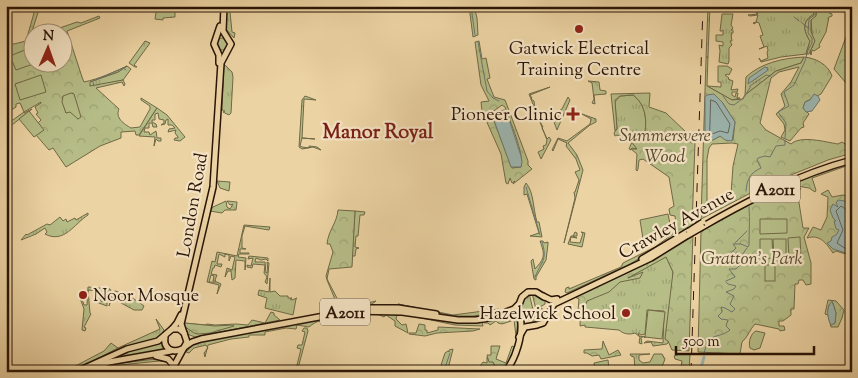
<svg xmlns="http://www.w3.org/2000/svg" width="858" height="378" viewBox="0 0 858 378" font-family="'Sorts Mill Goudy',serif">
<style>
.grass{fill:url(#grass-tufts);stroke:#706846}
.forest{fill:url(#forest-crowns);stroke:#706846;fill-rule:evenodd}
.garden{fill:#b6bd87;stroke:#706846}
.water{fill:#9cb6b0;stroke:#6e756c}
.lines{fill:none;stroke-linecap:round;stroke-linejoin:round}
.shore{stroke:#62655b;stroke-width:1}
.stream{stroke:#6e756c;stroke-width:1}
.river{stroke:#9cb6b0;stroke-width:3}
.primary-casing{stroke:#291406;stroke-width:8}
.primary{stroke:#ecd3a3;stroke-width:5}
.rail{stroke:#291406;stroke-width:1;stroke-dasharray:9 9;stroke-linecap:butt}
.primary-bridge-casing{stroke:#291406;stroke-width:8;stroke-linecap:butt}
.primary-bridge{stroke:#ecd3a3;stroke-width:5}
.poi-dot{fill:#8f2418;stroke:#f3e2c3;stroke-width:2}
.labels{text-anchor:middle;stroke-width:4.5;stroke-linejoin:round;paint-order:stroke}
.shield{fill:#f3e2c3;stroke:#66523f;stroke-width:1}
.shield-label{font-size:16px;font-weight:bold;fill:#291406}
.poi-label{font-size:18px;fill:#291406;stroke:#f3e2c3;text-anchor:end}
.park-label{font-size:18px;font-style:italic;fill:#53472d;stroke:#f3e2c3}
.street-label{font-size:18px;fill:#291406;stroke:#f3e2c3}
.quarter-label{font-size:20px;font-weight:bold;fill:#7a1f14;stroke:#f3e2c3}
</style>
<defs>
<pattern id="grass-tufts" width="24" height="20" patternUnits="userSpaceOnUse" patternTransform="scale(1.25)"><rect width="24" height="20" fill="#b6bd87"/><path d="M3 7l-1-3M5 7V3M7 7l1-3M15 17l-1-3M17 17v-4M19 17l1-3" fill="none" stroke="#9ca273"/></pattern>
<pattern id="forest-crowns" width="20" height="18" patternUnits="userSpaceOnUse" patternTransform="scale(1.25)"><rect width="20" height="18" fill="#b6bd87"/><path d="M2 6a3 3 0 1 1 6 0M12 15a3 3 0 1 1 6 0" fill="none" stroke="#9ca273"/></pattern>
</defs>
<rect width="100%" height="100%" fill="#ecd3a3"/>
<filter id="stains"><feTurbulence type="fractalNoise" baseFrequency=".004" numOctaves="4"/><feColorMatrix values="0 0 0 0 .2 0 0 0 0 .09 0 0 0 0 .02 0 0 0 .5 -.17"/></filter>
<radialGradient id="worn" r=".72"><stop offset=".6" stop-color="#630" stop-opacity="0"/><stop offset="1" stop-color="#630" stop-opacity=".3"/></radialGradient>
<g class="grass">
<polygon points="157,6 175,6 175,17 163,18 163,20 155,19"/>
<polygon points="708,6 710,6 708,56 706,58"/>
<path d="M757,6L759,8L760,6H812L814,14C802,21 803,30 810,41L806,54L781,57L761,62L759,58L761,61L768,58L767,53L768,50L767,46L759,49L764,47L760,36L763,35L759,23L757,22L754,24L753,23L756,22L758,15L750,16L748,15L758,14L756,13H758V8H755V10H751H755V8Z"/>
<polygon points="819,6 826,6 832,9 833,7 828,6 845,6 836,8 838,8 851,7 851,11 850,8 842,11 844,12 831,10 829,13 832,14 832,16 829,17 826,32 819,45 820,47 814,51 812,50 811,55 810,51 813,46 811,20 817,9 820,8"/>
<polygon points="225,12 230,12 232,32 235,33 234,38 226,29"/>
<polygon points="722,14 733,14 731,25 733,28 731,30 733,30 733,33 731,33 732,35 731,35 732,41 730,41 732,45 729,48 729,61 728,64 719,62 720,51 719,45 723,46 723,42 716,41 716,35 723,35 723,30 722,31 720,31"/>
<circle cx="222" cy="44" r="6"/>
<polygon points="145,41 150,43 134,65 137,67 135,67 129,63"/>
<path d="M804,57L801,63L776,71L745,95L746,77C761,63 783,58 804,57Z"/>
<polygon points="224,64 232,72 233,77 231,113 229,115 223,112 225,111 223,111 222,108"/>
<polygon points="127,66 131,69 123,80 90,87 89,82 118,72"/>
<polygon points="718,66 727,66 732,69 729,75 727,74 725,75 729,78 728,79 733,81 731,90 738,89 737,92 732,92 732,95 735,97 736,93 738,93 737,98 740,98 732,100 707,86 721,87 721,82 718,82"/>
<polygon points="550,87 530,95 532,98 531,99 534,101 535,109 537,109 537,113 538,113 538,118 543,127 542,128 547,139 549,137 551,140 541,159 538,152 544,149 543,146 546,145 547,140 529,94"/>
<path d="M633,95C645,104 647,118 645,132L633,141V144L638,149L632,148L631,150L629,149L632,142L617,135L615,136L614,133L617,129L615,102L620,96Z"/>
<polygon points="305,96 316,100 304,99 302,138 315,139 302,138 300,146 302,147 309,148 309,146 317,147 321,150 313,147 302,149 299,147 302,100"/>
<polygon points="568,97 570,100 557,130 554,122 559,120 558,115 560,114 559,111 562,109"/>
<polygon points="582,114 596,119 596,122 590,125 568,143 577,155 583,170 564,243 575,198 574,192 575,192 579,180 575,172 580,170 576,159 566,146 567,143 558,139 553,151 552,150 558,138 567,141 590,124 591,119"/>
<polygon points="217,181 230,182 229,191 220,188"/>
<polygon points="355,211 365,212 364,215 360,215 358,236 356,236 355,247 359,248 356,249 355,256 352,256"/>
<path d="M88,213V215C74,224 64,244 45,234L47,232L45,228L36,234L21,240L26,234L27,235L47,224L50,225L60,217L63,221L66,219L67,222L75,218L76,220Z"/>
<polygon points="244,225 270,227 269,230 245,226 242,236 242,248 246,249 240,249 240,253 249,253 249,254 239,254 238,257 246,258 245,270 245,261 236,260 235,278 232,280 231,271 228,271 225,277 227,268 232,270 235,257 231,256 229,261 229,255 225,254 225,257 219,254 217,264 222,264 221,267 215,265 214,268 213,268 211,274 217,275 215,280 216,281 213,281 214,276 211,275 209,282 217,282 221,284 217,294 219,285 207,282 212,261 215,262 217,252 237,256"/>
<polygon points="575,232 577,233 577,236 573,236 577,238 571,237 570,242 580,243 583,233 581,232 585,233 582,247 568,244 571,236 573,236"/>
<polygon points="249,256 268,258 268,261 266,259 261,260 256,258 255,262 265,262 266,273 268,272 267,262 269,263 267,284 265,282 267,277 264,273 265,265 253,264 252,268 247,267 247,265 251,266 253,258 248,259"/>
<path d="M666,256L673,272L669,341L667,344L653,346L651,342L644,343L647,341L663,343L664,311L647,310L645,334L641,335L638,333L639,336L645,337V338L644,336L641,338L642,344L639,343L640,337L635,333C630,335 623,334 619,330L585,327V325L580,326L581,298Z"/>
<polygon points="270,278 270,292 275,291 280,296 288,296 288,298 292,298 290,299 292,300 297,298 296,299 293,315 265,308 267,298 258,295 259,290 269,292"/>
<polygon points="88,287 110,289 111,291 108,301 101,298 101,301 107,303 107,306 96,302 98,291 88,290 90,313 91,314 84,327 86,328 85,331 82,330 84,309 80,298 82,299 84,305 87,305"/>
<path d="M115,291C126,294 135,299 144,306L142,310H134L112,298L109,306L113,292Z"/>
<polygon points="271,312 274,313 274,315 280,320 195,337 187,334 183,323 205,325 207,324 215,325 236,324 248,325 252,320 265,323"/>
<path d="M337,316L334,322C324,319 317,320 309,327L297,325L296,329L286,328L265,332V335H249V337L231,339L208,345L205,357L204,353L208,348L206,345L194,348L189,353L186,352L192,346L191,344L194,342Z"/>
<polygon points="156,319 164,330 161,336 157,339 127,348 73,372 70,372 98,357 160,329"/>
<polygon points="162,339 167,349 104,362 127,350"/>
<polygon points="453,349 448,369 446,370 441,365 445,353 448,351 449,352 449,350"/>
<polygon points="630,354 650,354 639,355 639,360 643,363 650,362 654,354 662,354 665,359 660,372 629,372 632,371 632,368 635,368 634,357 631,356"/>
<polygon points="487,357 489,361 493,362 495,367 493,367 490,372 476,372 483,362 487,363"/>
</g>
<g class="forest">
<path d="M36,6H40L30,38H32V62H62V32H48L77,22L81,23L99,16L100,18L67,31L82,77L84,82C99,79 114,72 127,66L118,72L90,82V86L123,80L125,84L124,86L122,82L96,88L119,109C115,118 124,124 131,128L140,127L150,109V106L141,100V98L157,108L139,135H136L135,131L121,132V138L100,146L66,167L53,148L49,150L36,135L43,130L38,123L41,120L36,114L38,113L35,107L41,103V102L24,112V113L32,109L12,125L10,122L24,112L20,103L16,104V107L10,111L6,106V43L14,44L26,41ZM73,93L75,99L66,113L62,97Z"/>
<polygon points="469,6 474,6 477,18 478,35 473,37"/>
<path d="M812,6L820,8L817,9L816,16L811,20V32L815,41L809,54H806L810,41C803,30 802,21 814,14Z"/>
<polygon points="852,21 852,90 834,69"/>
<path d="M479,41L482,59L486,58L490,78L487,79L494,97L505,100L528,161V165L532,169L513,184L515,181L512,183L510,178L508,184L506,183L501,154L482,111L481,102L489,101L481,85L475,42ZM502,105L505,107C510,122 524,152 521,167L512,168L491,113Z"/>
<path d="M708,56L707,86L732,100L743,99L745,95L776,71L801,63L804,57C815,58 828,64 832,76L821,94L805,102L803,108L809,114L803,123L804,127L801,128L790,141L781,137L785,130L784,124L776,114L785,106L781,94L791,82L799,67L779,72L771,78L760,123L766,130L791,144C801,135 825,142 838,144L842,142L852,148V153L828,160L764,186L701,219L706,59ZM714,94L722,102L735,122L733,140L720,136L713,140L705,137ZM732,143L738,144L733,166L731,194L707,208V159L709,148L712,144Z"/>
<polygon points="588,81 599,82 600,90 606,91 606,94 594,95 595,104 592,103 594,99 592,83"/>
<path d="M650,93L649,107L666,113L687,133L691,143L695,142L692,227L630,264L567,293L565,292L566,288L569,287V289L621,267L623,263L655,247L677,231L675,216L670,215L669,209L674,206L669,177L643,159L639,160L638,169L637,171L636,170L637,154L631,149H637L633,144V141L645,132C647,118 645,104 633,95L620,96L615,100L617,129L615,131L611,94Z"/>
<path d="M852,162V164L812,178L816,190L815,192L809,188L797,186L801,189L797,190L803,228H809L804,237L811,263V284L806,285L803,280H799L798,284H795L794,309H791V315L783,321H779V326H784L785,330L780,331L779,329L755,324C750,329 748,337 742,342L740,354L698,352L701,231C749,203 798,179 852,162Z"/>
<path d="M526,183C534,192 533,209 537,222H539L542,237L530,236L539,233L527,194L524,195V187Z"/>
<path d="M828,190L832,197L843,195L852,197V256L836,251L833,253C826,243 820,234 807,238L813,227L821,230L827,217L828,197L821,194Z"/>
<polygon points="226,201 227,207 230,209 233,204 230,205 227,201 237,202 236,210 225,210 222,213 210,211 213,207"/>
<path d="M338,210L355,211L352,267L329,269L327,279L340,304H363L376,301L372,304L339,309L327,280L326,276L333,252L330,244H327C328,231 337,223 338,210Z"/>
<polygon points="693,234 689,351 672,350 668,341 665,339 673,272 666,257 628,278 643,272 640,278 620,282 609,292 587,301 581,318 582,311 578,311 579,299 575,297"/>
<path d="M540,241H543L544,243L548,242V244L546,260L536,277V280L534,279L531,261L533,259L535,269C545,258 545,255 540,241Z"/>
<polygon points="529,293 536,322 529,320 520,311 523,298"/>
<polygon points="532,293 538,295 545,301 545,304 540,307 545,311 543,318 539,322"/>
<path d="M828,300L836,301L844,310L842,318L838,327H831L828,315L825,314ZM833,303L836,313L835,323L833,324C829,318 827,312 829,305Z"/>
<polygon points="398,304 453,315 499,309 499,312 473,316 453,316"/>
<path d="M356,312C371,312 386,311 400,313C429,315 451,325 482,321L483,326L455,325L407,315H397L396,319L402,325L406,324L408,333L395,326V321L386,315L384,317L375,313L339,317L338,314Z"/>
<polygon points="514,316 518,322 516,336 514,320 502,324 498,323 496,321 490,325 488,323 484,323 484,321"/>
<polygon points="185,323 215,326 233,325 234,326 210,333 198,334 194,333 184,326"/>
<polygon points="419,324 425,325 425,330 427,330 427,333 438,330 438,327 480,329 473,331 437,333 425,336 409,334 409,333 416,333"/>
<polygon points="304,328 307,328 308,331 297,372 293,372 297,365 301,349 297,348 298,345 302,345 305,332 302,331"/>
<polygon points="603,341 609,355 618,350 621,355 601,359 599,355 592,356 587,353 584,353 584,350 602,349"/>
<polygon points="111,343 118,348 80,368 70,372 64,372 104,351"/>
<polygon points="491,346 500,346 496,359 506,363 512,346 515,347 506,369 503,367 496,372 490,372 493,367 494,368 495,366 493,362 489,362 487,355 491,355"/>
<polygon points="680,354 690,354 689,372 680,372 682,361 675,359 674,356"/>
<polygon points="156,359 166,360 171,365 170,366 167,362 159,361 111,366 110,372 107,372 107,367 112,364"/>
</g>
<g class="garden">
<polygon points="32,47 32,62 36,63 16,70 10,56"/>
<polygon points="41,75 46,92 20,100 15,84"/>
<polygon points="71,93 74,94 81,117 78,119 70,112 66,113 62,102 63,96"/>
<polygon points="157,108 167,115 185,137 180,141 174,140 175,138 178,138 178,137 175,133 176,130 168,132 169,129 175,128 172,125 168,125 168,119 166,120 165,124 161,125 164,123 164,120 159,119 158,113 155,114 155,120 152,120 152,122 156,124 157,127 153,127 152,123 149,123 149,128 145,128 144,132 149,132 150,135 156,131 157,138 161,138 161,141 158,141 156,139 154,146 155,137 139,136"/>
<polygon points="29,111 44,130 34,137 19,119"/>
<polygon points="668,214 672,234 643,239 640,220"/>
<polygon points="760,219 787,219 787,233 760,234"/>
<polygon points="800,237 801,257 789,257 788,238"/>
<polygon points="760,239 772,239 773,258 760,259"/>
<polygon points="773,239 786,239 786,258 774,258"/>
<rect x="765" y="265" width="10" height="16"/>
<polygon points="648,310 665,312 662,339 645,337"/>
<path d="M756,331L765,333L760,348L754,350L750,348C748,342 751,333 756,331Z"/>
<polygon points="608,360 609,369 595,371 594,363"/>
</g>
<g class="water">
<polygon points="765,67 768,68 767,71 748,84 749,78"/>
<polygon points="714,94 722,102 735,122 732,141 725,140 720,136 713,140 705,137 705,97 707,95"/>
<polygon points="814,94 818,96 820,100 812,111 806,112 803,108 805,102 810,100"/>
<polygon points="504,110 506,110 521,156 522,162 521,167 511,167 492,115 493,113"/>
<polygon points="838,200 845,201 849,206 851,204 849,201 852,201 852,230 849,231 852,233 852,247 849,254 833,249 827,243 831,241 832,237 836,235 839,230 836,229 834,221 836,221 833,218 830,210 833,204 838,207 836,203"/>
<path d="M832,301L836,313L835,323L831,325C827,318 826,307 832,301Z"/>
</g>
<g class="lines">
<g class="shore">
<polygon points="711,100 716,102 730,124 728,133 720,131 712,134 710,133"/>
<polyline points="852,210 847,210 841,206 836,211 843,230 837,243 846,249 852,249"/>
</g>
<g class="stream">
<polyline points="471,6 475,35"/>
<polyline points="797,8 809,6"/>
<polyline points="822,8 830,9"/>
<polyline points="832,9 839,9"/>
<polyline points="841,9 850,10"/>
<polyline points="794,17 799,21"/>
<polyline points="801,22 808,28"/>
<polyline points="478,42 487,91 493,98 499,101"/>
<polyline points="93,81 123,68 126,70"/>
<polyline points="93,83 94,86"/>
<polyline points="723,96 729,104 734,105 742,99"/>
<polyline points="743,98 750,88 750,86 766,75 771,76"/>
<polyline points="785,138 786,123 778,112 789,106 784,92 794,85 805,61 808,50 812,43 812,38 808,33 809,19 816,14 814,6"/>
<polyline points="526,187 540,235"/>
<path d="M746,191C747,179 750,173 761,168L757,160L758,158L765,156L770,157L776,146L785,145V140"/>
<polyline points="735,243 747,231"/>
<polyline points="742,255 747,248"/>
<path d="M732,273L729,269H736L741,264L742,257L738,252L736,253L737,258L734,259L731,253L736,248L733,244H741L748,247L749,245C749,232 750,220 749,207"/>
<path d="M535,277C541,262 548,260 542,242"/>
<polyline points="726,281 735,277 732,273"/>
<path d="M704,353C710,330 717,340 730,330L726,326L728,320L721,319L718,316L722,312L721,307L725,308L732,312L735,309L730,304L734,296L726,292L734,289L736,286L728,284L726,282"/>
<polyline points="445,368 450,353"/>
</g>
<g class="river">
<polyline points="697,369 701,368 704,357"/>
<polyline points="683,372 688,370"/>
</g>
<defs>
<g id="primary">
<polyline points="219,63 219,55 214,44 220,26"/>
<path d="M702,227C749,200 799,174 852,160"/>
<polyline points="642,259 689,231"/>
<polyline points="543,296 551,300 557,299"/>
<polyline points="518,307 522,297 528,292 536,292 544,297"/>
<polyline points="362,308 398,308 436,314"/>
<polyline points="506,312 514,309 518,305"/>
<polyline points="172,329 177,323 181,315"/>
<path d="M165,337C163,348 172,354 182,349"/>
<polyline points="519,337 525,327 537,325 543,323 554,304 651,258 688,235"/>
<polyline points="186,346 192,342 201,339 351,311 402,312 458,320 476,320 512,314 520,317"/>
<polyline points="156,356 168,359 174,366"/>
<polyline points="174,366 187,342 181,324 213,187 221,63 231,44 223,31 224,6"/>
<polyline points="76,372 127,349 158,341 172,329 179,329 184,333"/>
<polyline points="86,372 109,362 171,351"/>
<path d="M505,372C516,359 524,333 520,317"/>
</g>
</defs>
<use href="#primary" class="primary-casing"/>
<use href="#primary" class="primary"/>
<polyline class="rail" points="691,372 703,6"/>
<defs>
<g id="primary-bridge">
<polyline points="689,231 703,222"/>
<polyline points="688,235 702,227"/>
</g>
</defs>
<use href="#primary-bridge" class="primary-bridge-casing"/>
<use href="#primary-bridge" class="primary-bridge"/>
</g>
<g class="poi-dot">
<circle cx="579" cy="29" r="5"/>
<path d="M570.5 106.5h5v5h5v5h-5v5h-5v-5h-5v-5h5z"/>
<circle cx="83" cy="295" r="5"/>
<circle cx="626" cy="313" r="5"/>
</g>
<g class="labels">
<g class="shield">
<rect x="750" y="175.5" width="50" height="27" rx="4"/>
<rect x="320" y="298.5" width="50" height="27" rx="4"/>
</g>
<g class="shield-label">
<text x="775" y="195">A2011</text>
<text x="345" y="318">A2011</text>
</g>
<g class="poi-label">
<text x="579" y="54" text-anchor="middle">Gatwick Electrical<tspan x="579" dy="21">Training Centre</tspan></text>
<text x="562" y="120">Pioneer Clinic</text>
<text x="93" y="301" text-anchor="start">Noor Mosque</text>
<text x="616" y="319">Hazelwick School</text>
</g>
<g class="park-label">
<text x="665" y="141">Summersvere<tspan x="665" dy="21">Wood</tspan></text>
<text x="752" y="264">Gratton's Park</text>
</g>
<g class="street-label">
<text transform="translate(192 205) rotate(-80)" y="6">London Road</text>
<text transform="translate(676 223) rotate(-29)" y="6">Crawley Avenue</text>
</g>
<g class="quarter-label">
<text x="378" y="138">Manor Royal</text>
</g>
</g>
<rect width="858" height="378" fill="none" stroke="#ecd3a3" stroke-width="25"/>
<rect x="8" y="8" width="843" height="363" fill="none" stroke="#291406" stroke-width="2.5"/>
<rect x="12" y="12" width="833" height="353" fill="none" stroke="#291406"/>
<g transform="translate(48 48) rotate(2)"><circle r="24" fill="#f3e2c3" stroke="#a29077"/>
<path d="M0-4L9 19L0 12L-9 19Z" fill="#8f2418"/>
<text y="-8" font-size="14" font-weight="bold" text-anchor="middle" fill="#291406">N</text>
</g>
<path d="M676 346v8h138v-8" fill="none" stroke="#291406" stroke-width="2.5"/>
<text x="683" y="346" font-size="15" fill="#291406" stroke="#f3e2c3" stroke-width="4" paint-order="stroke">500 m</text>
<rect width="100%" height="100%" filter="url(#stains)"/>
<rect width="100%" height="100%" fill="url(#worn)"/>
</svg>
